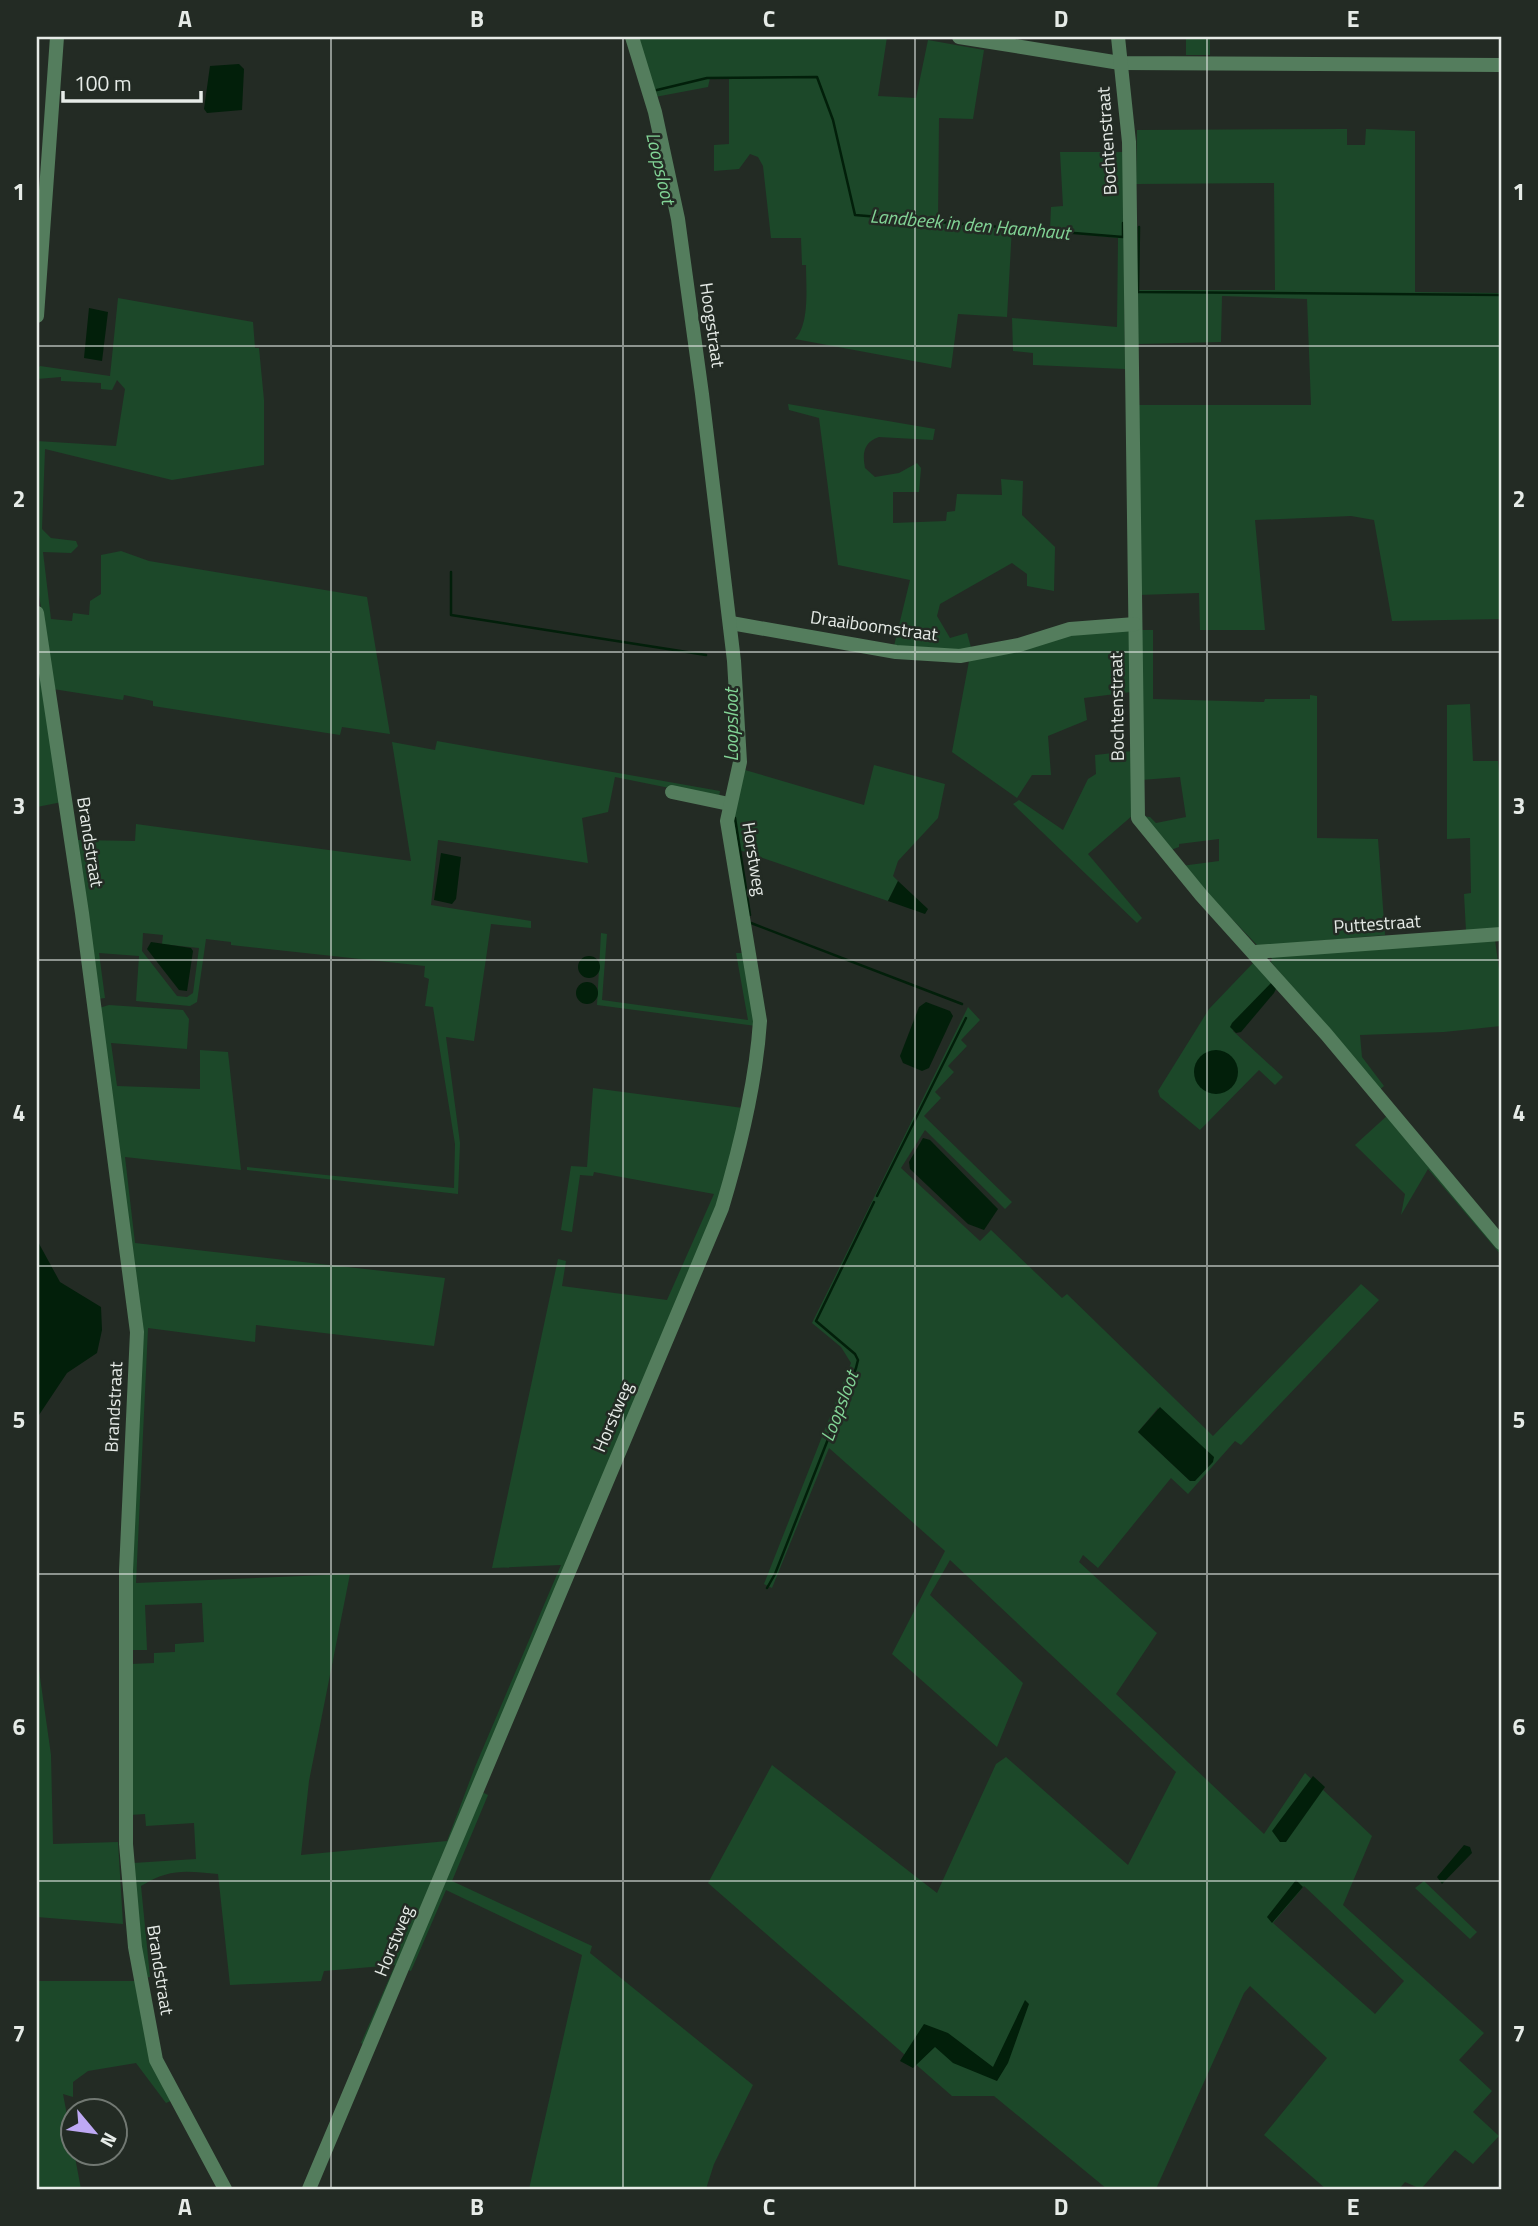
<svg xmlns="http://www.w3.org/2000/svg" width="1538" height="2226" viewBox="0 0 1538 2226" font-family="'Titillium Web',sans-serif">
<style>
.green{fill:#1c4829;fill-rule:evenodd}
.water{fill:#021f0a}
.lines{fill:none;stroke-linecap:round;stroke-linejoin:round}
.stream{stroke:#021f0a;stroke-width:2.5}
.minor{stroke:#547d5d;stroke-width:14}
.grid{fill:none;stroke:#e6ebe7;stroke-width:2;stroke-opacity:0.55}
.labels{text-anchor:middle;stroke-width:5;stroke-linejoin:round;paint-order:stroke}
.street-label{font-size:18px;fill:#e6ebe7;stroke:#232b24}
.water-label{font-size:19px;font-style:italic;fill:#82d496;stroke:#232b24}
.neatline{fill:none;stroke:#e6ebe7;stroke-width:2.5}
.grid-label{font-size:23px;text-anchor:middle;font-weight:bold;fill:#e6ebe7}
</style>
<rect width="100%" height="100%" fill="#232b24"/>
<g class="green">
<path d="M635,37H887L878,96L916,98L928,40L984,50L973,119L939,118L938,221L1012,227L1007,317L958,314L951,368L795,339C810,324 806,286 806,265H802L801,238H771L763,166L758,157L750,154L739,169L714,171V145L729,144V78H710L708,87L655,97Z"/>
<rect x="1186" y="37" width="24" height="18"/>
<polygon points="1347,129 1347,145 1365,145 1366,129 1415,131 1415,292 1501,293 1501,619 1392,621 1374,520 1351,516 1255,520 1265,630 1200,630 1199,593 1138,595 1136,405 1311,405 1307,299 1222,296 1221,342 1138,344 1137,290 1275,290 1274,183 1136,184 1137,130"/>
<polygon points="1060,152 1123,152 1125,369 1033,365 1033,353 1013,351 1012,318 1117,327 1118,238 1050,231 1051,207 1063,206"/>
<polygon points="118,298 253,322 255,348 259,348 264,400 264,465 172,480 45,449 42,529 51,538 76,541 78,546 71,553 43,552 51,619 72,621 73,613 89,615 90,601 101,594 101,555 121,551 149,561 367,597 390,734 342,727 340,735 153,706 153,701 124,695 123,700 53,689 37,581 37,441 116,446 125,389 117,380 112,390 101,389 101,383 61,381 61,377 37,379 37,369 40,366 110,376"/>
<path d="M788,404L935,429L933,440L879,437C864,442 862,453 865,468L875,477L899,473L917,463L921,468L919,492H893V523L946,521L947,512L955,511L957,494L1002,495L1001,479L1023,481L1022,515L1055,547L1054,591L1027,586V574L1012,563L940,604L937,616L950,638L967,633L972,651L894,646L910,580L838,565L819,418L789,410Z"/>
<polygon points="1128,630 1132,635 1131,692 1084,698 1087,720 1048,736 1051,775 1032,775 1017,798 952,752 969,661 1072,632"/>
<polygon points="1140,630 1153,630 1153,699 1264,702 1265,699 1310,699 1310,695 1317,696 1317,838 1378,839 1385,935 1258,946 1181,866 1219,861 1219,839 1179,844 1179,847 1168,851 1141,816 1150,817 1156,823 1186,817 1180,777 1141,780"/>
<polygon points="37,643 62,802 37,807"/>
<polygon points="1470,704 1473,761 1498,761 1501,795 1501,929 1466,931 1464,894 1471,893 1470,838 1447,839 1447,705"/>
<path d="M437,741L720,791L719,798L615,777L608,812L582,818L588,863L438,840L431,905L531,921V928L491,924L474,1041L446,1037L460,1143L458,1194L247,1170V1167L454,1188L455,1144L433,1007L425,1006L429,979L424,977L425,966L231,945V942L206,939L197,1002L190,1006L136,1001L139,956L99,953L105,998L98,999L77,840L135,841L136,824L411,861L392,742L435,750ZM143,933L163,935L162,944L199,948L193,993L187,997L177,996L142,951Z"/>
<polygon points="1132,751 1133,815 1088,854 1142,918 1137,923 1013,804 1019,800 1063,830 1088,779 1096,774 1095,755"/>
<polygon points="874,765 945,784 938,818 898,861 893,876 898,881 888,901 739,850 732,822 745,770 864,805"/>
<polygon points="601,933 607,934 602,1000 748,1020 736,953 743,953 756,1026 597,1005"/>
<polygon points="1495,940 1501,984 1501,1026 1444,1032 1360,1035 1362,1057 1384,1086 1379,1090 1271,962 1272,957"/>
<polygon points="1254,962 1281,985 1233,1031 1283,1077 1275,1085 1259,1070 1200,1130 1160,1097 1158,1091 1209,1009"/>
<path d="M109,1005L183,1010L189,1019L187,1049L111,1043L117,1086L200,1089V1050L228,1052L241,1170L125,1157L135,1243L445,1278L434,1346L256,1325L255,1342L148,1328L136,1583L350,1574L309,1781L301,1855L447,1841L475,1767L561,1565L492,1568L558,1259L566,1261L562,1286L667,1300L714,1194L594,1172L593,1176L580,1175L572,1232L561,1230L571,1166L587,1167L593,1088L743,1108L729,1175L482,1792L488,1795L452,1881L592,1946L590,1953L753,2085L714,2164L706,2189H529L582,1955L446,1890L411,1971L402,1967L367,2046L361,2043L395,1965L324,1971L321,1981L230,1985L218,1874C186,1871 170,1868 141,1886L150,1977L144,1978L133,1863L196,1859L194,1823L146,1826L145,1814L130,1815L131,1664L154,1663V1653L175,1652V1644L204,1642L202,1603L145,1605L147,1650H130L138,1398L99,1008Z"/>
<path d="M968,1007L980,1020L961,1040L967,1046L948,1066L954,1072L935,1092L941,1098L924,1116L1012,1202L1005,1209L925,1130L901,1168L980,1241L991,1230L1062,1298L1067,1294L1213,1436L1361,1284L1379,1300L1241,1445L1235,1441L1188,1494L1171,1478L1098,1568L1083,1555L1079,1562L1157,1633L1116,1694L1264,1834L1305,1773L1372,1836L1343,1905L1484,2033L1459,2060L1492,2091L1473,2112L1499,2136L1473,2164L1455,2150L1421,2189L1405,2182L1399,2189H1326L1264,2135L1327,2058L1250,1986L1244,1993L1156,2189H1107L994,2096H952L708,1883L772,1765L937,1893L996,1764L1006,1757L1128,1865L1176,1772L950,1560L930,1595L1023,1683L997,1747L892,1654L945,1551L829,1448L772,1588L764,1584L851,1363L841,1347L812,1323ZM1158,1408L1190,1481L1138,1432ZM1304,1886L1404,1981L1375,2014L1273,1923Z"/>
<polygon points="1389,1114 1501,1247 1501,1255 1428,1169 1401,1215 1405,1194 1355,1145"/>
<polygon points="37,1656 51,1755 53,1844 118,1842 123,1924 37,1917"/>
<polygon points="1424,1881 1477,1932 1470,1939 1415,1888"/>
<polygon points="37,1981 137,1981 173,2100 166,2103 136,2063 88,2071 73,2082 73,2097 63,2094 81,2189 37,2189"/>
</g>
<g class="water">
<polygon points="239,64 244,69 242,110 207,113 204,109 210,66"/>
<polygon points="89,308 108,312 102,361 84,358"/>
<polygon points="441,853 461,857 456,899 452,904 434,900"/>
<polygon points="898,881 928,909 925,914 888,901"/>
<polygon points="151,942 191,948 193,951 187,991 179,990 147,949"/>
<circle cx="589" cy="967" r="11"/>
<polygon points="1273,981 1276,989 1274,993 1241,1032 1236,1033 1230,1027 1232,1023"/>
<circle cx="587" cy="993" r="11"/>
<polygon points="926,1002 950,1011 953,1016 929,1068 922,1071 903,1063 900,1056 919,1007"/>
<circle cx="1216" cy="1072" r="22"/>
<polygon points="923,1138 930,1140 998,1209 984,1230 968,1224 910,1169 909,1162"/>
<polygon points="37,1240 60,1282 101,1307 102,1330 97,1353 67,1373 37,1418"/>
<polygon points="1160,1407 1214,1457 1213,1462 1195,1481 1190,1481 1138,1432"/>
<polygon points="1313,1776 1325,1787 1286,1842 1280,1842 1272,1831"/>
<polygon points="1464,1845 1470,1847 1472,1853 1442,1884 1437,1877"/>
<polygon points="1296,1880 1303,1887 1272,1923 1267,1917"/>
<polygon points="1025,2000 1029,2004 1008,2063 997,2081 953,2063 935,2047 913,2068 900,2061 924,2024 948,2033 993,2067"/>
</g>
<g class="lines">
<g class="stream">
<polyline points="657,90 707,78 817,77 833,120 855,215 1123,237 1123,223"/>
<polyline points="1139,227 1138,292 1501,295"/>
<polyline points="451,572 451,615 706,655"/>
<polyline points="735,818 750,915"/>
<polyline points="751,923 962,1004"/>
<polyline points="877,1196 966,1018"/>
<polyline points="767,1588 775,1574 856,1368 858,1360 855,1354 816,1321 874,1202"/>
</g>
<g class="minor">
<polyline points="959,37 1120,63 1501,65"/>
<polyline points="1118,37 1129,142 1138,818 1201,895 1326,1034 1501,1243"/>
<polyline points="37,316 57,37"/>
<polyline points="37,613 82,913 137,1332 126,1571 126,1844 135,1947 156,2060 225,2189"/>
<polyline points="731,623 896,652 960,656 1019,645 1070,629 1135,624"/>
<polyline points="672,792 729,804"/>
<polyline points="1255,952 1501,934"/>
<path d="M309,2189L722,1208C740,1148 756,1083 760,1021L727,821L740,762L734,661L702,394L678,219L655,112L632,37"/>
</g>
</g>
<path class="grid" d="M331,37V2189M623,37V2189M915,37V2189M1207,37V2189M37,346H1501M37,652H1501M37,960H1501M37,1266H1501M37,1574H1501M37,1881H1501"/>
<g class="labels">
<g class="street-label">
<text transform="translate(1107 141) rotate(-94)" y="6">Bochtenstraat</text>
<text transform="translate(712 325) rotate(82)" y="6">Hoogstraat</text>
<text transform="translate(874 626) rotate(8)" y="6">Draaiboomstraat</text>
<text transform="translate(1117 707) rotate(-91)" y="6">Bochtenstraat</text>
<text transform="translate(90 842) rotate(81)" y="6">Brandstraat</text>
<text transform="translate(754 859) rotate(81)" y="6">Horstweg</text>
<text transform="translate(1377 924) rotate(-4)" y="6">Puttestraat</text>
<text transform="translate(114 1407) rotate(-87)" y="6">Brandstraat</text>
<text transform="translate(613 1417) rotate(-67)" y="6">Horstweg</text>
<text transform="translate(394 1941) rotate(-68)" y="6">Horstweg</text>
<text transform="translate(160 1970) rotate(81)" y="6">Brandstraat</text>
</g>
<g class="water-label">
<text transform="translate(661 168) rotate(77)" y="7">Loopsloot</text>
<text transform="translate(970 224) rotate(5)" y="7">Landbeek in den Haanhaut</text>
<text transform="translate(731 725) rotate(-90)" y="7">Loopsloot</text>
<text transform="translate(839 1406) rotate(-69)" y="7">Loopsloot</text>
</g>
</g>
<rect width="1538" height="2226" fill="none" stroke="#232b24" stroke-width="77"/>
<g transform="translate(94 2132) rotate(119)"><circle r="33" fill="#232b24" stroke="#717872" stroke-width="2"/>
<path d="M0-5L12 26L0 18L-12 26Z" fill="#bea9f4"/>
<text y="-10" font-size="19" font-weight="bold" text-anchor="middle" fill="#e6ebe7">N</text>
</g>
<path d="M63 91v10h138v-10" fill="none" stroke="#e6ebe7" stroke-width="3.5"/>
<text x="74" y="91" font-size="21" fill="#e6ebe7" stroke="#232b24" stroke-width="5" paint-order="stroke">100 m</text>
<rect x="38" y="38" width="1462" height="2150" class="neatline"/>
<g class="grid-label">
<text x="185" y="27">A</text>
<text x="477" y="27">B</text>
<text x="769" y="27">C</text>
<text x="1061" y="27">D</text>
<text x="1353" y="27">E</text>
<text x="19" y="200">1</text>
<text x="1519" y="200">1</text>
<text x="19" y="507">2</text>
<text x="1519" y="507">2</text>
<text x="19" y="814">3</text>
<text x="1519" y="814">3</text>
<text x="19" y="1121">4</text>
<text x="1519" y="1121">4</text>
<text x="19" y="1428">5</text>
<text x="1519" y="1428">5</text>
<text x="19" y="1735">6</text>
<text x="1519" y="1735">6</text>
<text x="19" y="2042">7</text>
<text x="1519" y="2042">7</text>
<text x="185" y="2215">A</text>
<text x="477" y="2215">B</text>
<text x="769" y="2215">C</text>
<text x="1061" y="2215">D</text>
<text x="1353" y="2215">E</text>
</g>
</svg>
